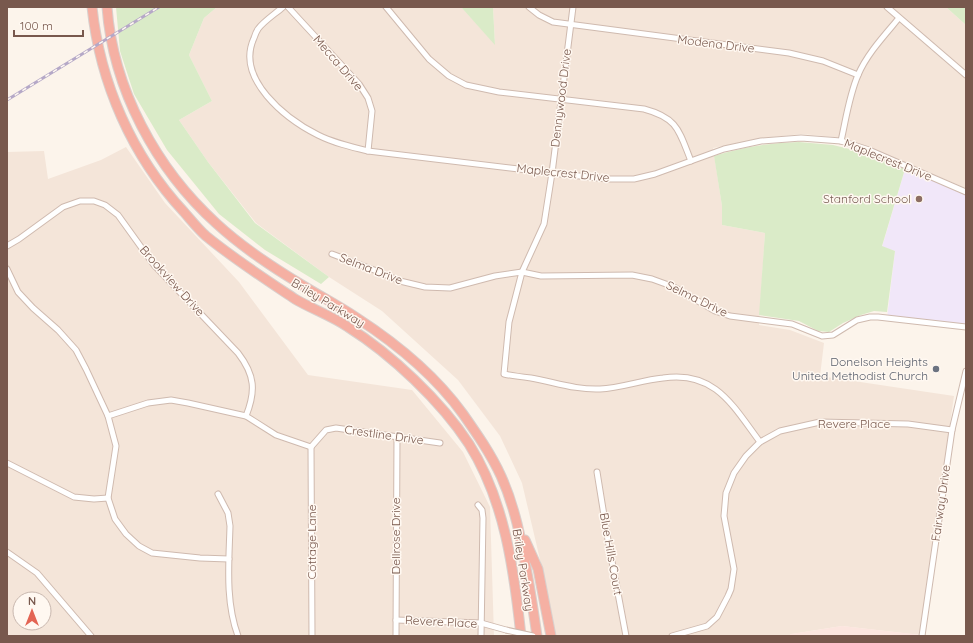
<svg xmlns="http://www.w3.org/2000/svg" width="973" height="643" viewBox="0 0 973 643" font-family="Quicksand,sans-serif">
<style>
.residential{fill:#f4e5d9;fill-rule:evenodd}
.commercial{fill:#fce5df}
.education{fill:#f1e7f9}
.green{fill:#daebc8}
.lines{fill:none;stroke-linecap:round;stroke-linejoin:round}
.minor-casing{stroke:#cfbaaf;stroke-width:7}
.motorway-casing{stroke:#d9d0cd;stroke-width:11}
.minor{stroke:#fff;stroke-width:5}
.motorway{stroke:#f5b0a3;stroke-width:9}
.rail-casing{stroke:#b5a8c7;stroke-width:3}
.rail{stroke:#fff8f1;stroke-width:1.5;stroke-dasharray:4.5;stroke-linecap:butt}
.minor-bridge-casing{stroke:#cfbaaf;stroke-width:7;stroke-linecap:butt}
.minor-bridge{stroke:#fff;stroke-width:5}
.education-dot{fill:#8d6e63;stroke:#fff8f1;stroke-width:1.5}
.worship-dot{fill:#6b7280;stroke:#fff8f1;stroke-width:1.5}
.labels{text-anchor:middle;stroke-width:3;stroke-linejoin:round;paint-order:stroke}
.street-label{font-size:12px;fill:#78584d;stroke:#fff8f1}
.education-label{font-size:12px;fill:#785e54;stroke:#fff8f1;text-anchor:end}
.worship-label{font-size:12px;fill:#5b616d;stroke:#fff8f1;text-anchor:end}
</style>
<rect width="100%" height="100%" fill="#fcf4eb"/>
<g class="residential">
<polygon points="217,7 461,7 495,44 493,7 946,7 966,25 966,188 845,138 802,134 762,138 713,148 722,206 722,225 765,233 759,325 790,330 824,343 820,376 954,396 920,635 842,626 792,634 788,636 556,636 542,568 522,483 500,436 458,380 382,311 329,277 256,223 208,162 179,120 212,101 189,55 204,18"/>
<path d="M126,147L165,203L239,282L308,375L412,390L463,452L490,507L494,636H7V152L44,151L48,179L101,160ZM20,599H44V623H20Z"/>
</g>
<polygon class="commercial" points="842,626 922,635 788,636 791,634"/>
<polygon class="education" points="906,166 966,192 966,327 887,318 895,251 882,247"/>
<g class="green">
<polygon points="116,7 217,7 204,18 189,55 212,101 179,120 208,162 255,223 329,277 321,284 265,250 219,214 167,150 134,94 120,51"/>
<polygon points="461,7 493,7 495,45"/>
<polygon points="946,7 966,7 966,25"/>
<path d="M799,142L833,145L866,153L905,169L882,246L895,251L887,312L874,311L861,315L843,323L829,332L818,331L799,321L759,315L765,233L722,225V206L714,156C744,147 767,143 799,142Z"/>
</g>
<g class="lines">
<defs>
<g id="minor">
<path d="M283,7C275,14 264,21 258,29C256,32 255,35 254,38C235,79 286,119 318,135C334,143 351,147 368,151L552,173L607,179H634L655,174L724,149L761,141L801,138L841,141L869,150L966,192"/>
<polyline points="288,7 359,84 368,98 372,111 368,151"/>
<path d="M386,7L429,59L449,76L466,85L499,92L644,109C678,118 679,131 691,161"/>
<polyline points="529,7 539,15 553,22 789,53 823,61 858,75"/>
<path d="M573,7L552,173L544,224L522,272L509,322L504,374C513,376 522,377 531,378C554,382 576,390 600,389C621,388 642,380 663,378C715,370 733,406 760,442"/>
<polyline points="887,7 966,75"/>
<path d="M841,141C846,119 849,96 858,75C867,54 884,36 899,18"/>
<path d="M7,246L19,239L63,207L80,201H94L105,205L118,215L154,265L238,353C255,375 256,391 246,416"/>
<polyline points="332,254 374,270 400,281 425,287 450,288 495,276 522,272 541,276 632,275 652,279 674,287 715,311 730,316 792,324 822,336 833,335 857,320 870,317 878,317 966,327"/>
<polyline points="7,269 18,292 33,308 58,330 76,350 86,369 108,416 116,446 108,498 115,519 126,534 139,546 152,553 200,558 229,559"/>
<polyline points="108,416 148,403 171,400 188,403 246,416 276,435 311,447 326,430 336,428 440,443"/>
<polyline points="311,447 312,636"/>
<polyline points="7,463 74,497 94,499 108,498"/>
<polyline points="597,472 608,540 626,636"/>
<path d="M218,494L228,513L230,526C229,562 225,601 238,636"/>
<polyline points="478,505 482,510 483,518 481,636"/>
<polyline points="7,552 37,573 91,636"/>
<polyline points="396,620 481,623 506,630"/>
<polyline points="396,636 397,436"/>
<polyline points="672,636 707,626 717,617 728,596 731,589 734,569 724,516 726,493 734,473 746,456 760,442 780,431 820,422 908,424 952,430"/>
<polyline points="922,636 952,430 966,371"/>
</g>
<g id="motorway">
<path d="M92,7C100,83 132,156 184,212C191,220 198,229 206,236C234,259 265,279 295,299C312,309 332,316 348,327C391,354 441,401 469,444C505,501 514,570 521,636"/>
<path d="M107,7C113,89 156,169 217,224C242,247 272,267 302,285C320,296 339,306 357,318C397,344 435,375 463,414C477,434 491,454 501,476C515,507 521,539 527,573C531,594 534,615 537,636"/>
<polyline points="525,540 538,569 551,636"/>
</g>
</defs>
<use href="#minor" class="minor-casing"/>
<use href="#motorway" class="motorway-casing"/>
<use href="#minor" class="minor"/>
<use href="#motorway" class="motorway"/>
<defs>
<polyline id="rail" points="7,100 159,7"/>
</defs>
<use href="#rail" class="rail-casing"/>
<use href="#rail" class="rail"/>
<defs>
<polyline id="minor-bridge" points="506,630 533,636"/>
</defs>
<use href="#minor-bridge" class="minor-bridge-casing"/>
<use href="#minor-bridge" class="minor-bridge"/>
</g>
<circle class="education-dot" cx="919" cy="199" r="4"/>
<circle class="worship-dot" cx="936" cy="369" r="4"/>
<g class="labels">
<g class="street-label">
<text transform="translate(716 44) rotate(7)" y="4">Modena Drive</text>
<text transform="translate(338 63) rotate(49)" y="4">Mecca Drive</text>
<text transform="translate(561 98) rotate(-83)" y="4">Dennywood Drive</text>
<text transform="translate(888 160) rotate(22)" y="4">Maplecrest Drive</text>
<text transform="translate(563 173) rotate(6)" y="4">Maplecrest Drive</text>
<text transform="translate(371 269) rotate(21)" y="4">Selma Drive</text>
<text transform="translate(172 281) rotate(48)" y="4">Brookview Drive</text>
<text transform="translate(697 299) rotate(26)" y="4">Selma Drive</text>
<text transform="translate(328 303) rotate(31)" y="4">Briley Parkway</text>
<text x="854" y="428">Revere Place</text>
<text transform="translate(384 435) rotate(8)" y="4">Crestline Drive</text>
<text transform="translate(941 503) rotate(-82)" y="4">Fairway Drive</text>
<text transform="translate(396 536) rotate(-90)" y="4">Dellrose Drive</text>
<text transform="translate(312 542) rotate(-90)" y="4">Cottage Lane</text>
<text transform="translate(611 554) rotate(80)" y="4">Blue Hills Court</text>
<text transform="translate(523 570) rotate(81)" y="4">Briley Parkway</text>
<text transform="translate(441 622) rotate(3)" y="4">Revere Place</text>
</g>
<g class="education-label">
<text x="911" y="203">Stanford School</text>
</g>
<g class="worship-label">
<text x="928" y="366">Donelson Heights<tspan x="928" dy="14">United Methodist Church</tspan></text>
</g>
</g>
<rect width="973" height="643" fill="none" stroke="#78584d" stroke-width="16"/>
<g transform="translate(32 611)"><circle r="19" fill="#fff8f1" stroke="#c9b8af"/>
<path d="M0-3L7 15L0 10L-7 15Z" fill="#e36453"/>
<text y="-6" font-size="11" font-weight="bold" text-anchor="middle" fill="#78584d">N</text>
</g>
<path d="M14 30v6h69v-6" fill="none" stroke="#78584d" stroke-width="2"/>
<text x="20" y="30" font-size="12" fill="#78584d" stroke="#fff8f1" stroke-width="3" paint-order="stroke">100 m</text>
</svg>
